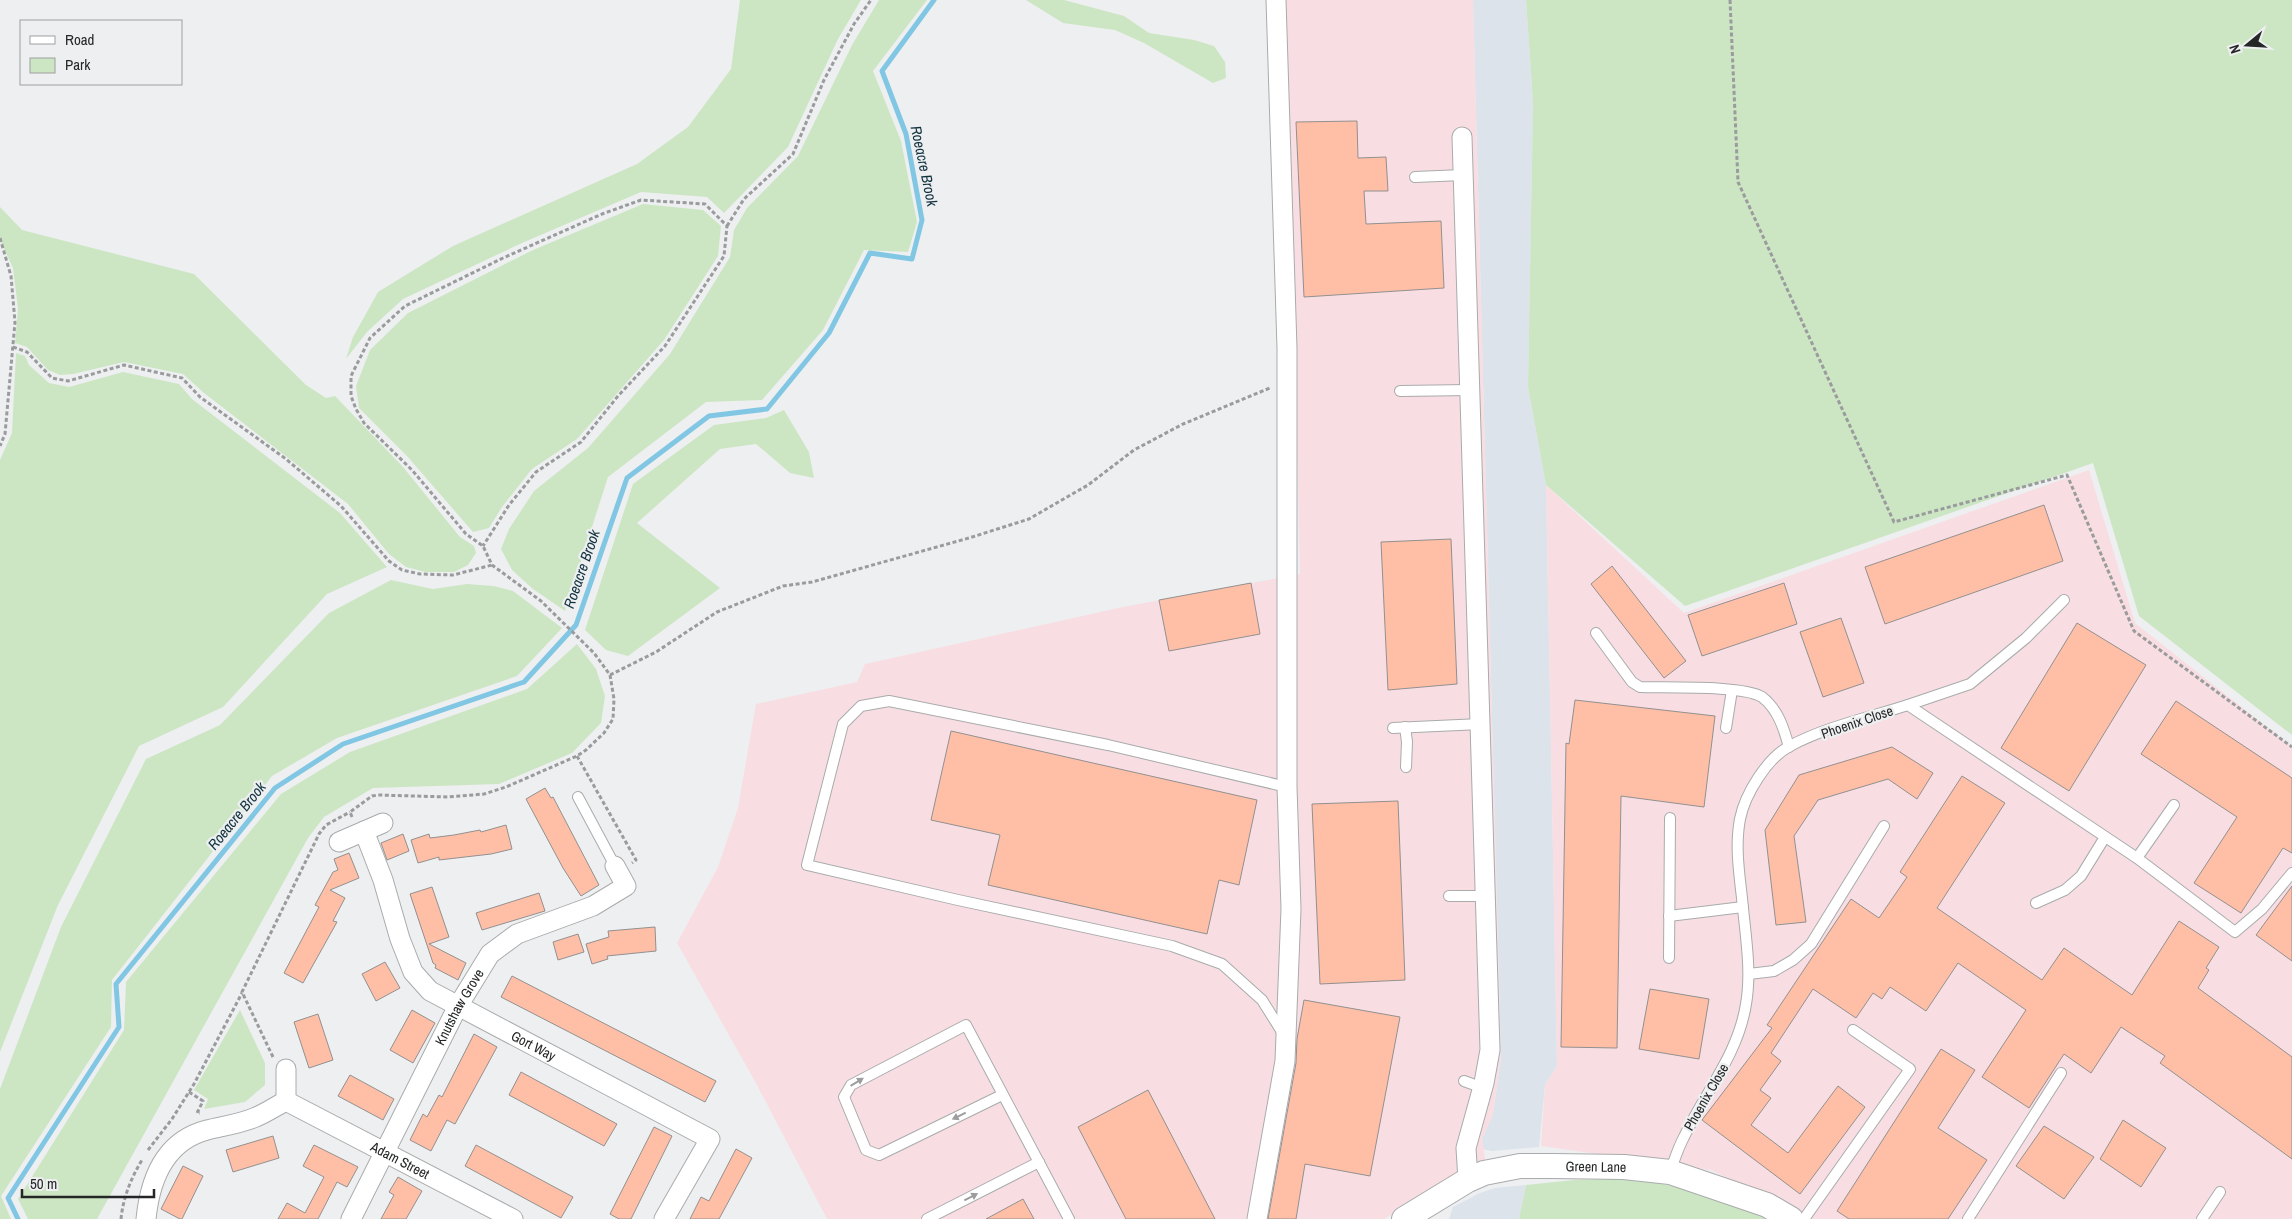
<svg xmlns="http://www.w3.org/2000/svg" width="2292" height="1219" viewBox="0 0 2292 1219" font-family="'Archivo Narrow',sans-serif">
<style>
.built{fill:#dce3ea}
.industrial{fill:#f8dee2}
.green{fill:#cce6c4}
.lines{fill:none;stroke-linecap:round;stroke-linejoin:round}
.stream{stroke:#81c7e4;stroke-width:5}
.building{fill:#ffbfa6;stroke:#929090}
.service-casing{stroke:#a9abac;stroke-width:12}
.minor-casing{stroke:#a9abac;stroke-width:21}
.tertiary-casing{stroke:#a9abac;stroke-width:26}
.path{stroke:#9a9b9c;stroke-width:3;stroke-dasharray:4 2.5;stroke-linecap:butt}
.service{stroke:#fff;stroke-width:10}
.minor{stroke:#fff;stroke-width:19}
.tertiary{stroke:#fff;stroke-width:24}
.oneway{fill:#9d9d9d}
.labels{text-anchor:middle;stroke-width:4.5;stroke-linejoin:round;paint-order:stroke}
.street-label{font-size:14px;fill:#252626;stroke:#eeeff1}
.water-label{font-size:15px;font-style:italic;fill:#11333f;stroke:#eeeff1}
</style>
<rect width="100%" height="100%" fill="#eeeff1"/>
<g class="built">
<polygon points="1473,0 1526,0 1533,102 1528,387 1546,485 1557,1066 1545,1085 1539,1147 1492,1151 1483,1149 1482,1139 1493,1114 1501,1057"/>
<polygon points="1526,1185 1519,1219 1449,1219 1453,1207 1480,1193 1495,1188"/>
</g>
<g class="industrial">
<polygon points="1279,0 1473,0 1501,1057 1493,1114 1482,1139 1486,1165 1463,1172 1384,1219 827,1219 757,1085 677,943 718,867 738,808 756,704 857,682 865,664 1123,607 1300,574 1295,354"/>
<polygon points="2089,470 2135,623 2292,747 2292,1219 1810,1219 1778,1200 1710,1170 1541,1146 1545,1085 1557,1066 1546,485 1684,613"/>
</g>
<g class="green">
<polygon points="740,0 861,0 838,39 788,147 724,213 707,197 641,192 522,243 403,299 367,332 346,359 353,337 378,292 453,246 637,164 688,127 731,69"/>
<polygon points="879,0 927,0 873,71 901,141 917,222 908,252 864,250 823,330 762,400 706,402 608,477 565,611 533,589 512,570 501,549 509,529 534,491 588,448 670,354 730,257 734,230 747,208 798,156 852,45"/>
<polygon points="1026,0 1064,0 1124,16 1149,33 1194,40 1214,46 1225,62 1226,78 1213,83 1144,43 1115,30 1063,23"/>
<polygon points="1526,0 2292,0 2292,735 2139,616 2093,463 1685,606 1546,485 1528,387 1533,102"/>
<polygon points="643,204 703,210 721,226 718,256 664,340 577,439 532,469 502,507 489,528 473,532 407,456 359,408 356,386 370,350 408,313 533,250"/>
<polygon points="0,207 22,230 194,274 306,385 326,398 335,396 403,467 460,537 474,546 476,553 468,565 454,572 425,572 406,567 389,554 348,504 204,393 183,374 124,362 73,374 60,375 48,370 27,347 15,343 18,309 13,268 0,240"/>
<polygon points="16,353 25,356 29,365 49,383 69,387 123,372 179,384 192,399 340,513 387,567 327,594 223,707 139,746 58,905 0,1052 0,460 12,433"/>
<polygon points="784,410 809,452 814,478 790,473 756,444 720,449 637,523 720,588 628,656 606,650 585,630 633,484 714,425 766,418"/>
<polygon points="391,580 433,589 467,584 494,586 513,591 562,628 517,676 337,738 272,776 112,980 111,1027 1,1196 11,1219 0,1219 0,1089 61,927 146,759 220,725 329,613"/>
<polygon points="577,644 596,669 605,696 601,723 572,753 499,784 373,788 324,817 308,838 97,1219 28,1219 18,1199 124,1030 126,982 281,794 350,752 527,689"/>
<polygon points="240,1010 265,1063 265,1085 245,1102 204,1109 208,1099 194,1090"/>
<path d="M1574,1180C1593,1180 1613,1178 1632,1180C1679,1184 1724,1199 1767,1219H1519L1526,1185Z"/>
</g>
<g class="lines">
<polyline class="stream" points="18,1219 8,1198 119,1027 116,984 275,788 343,744 524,682 576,625 627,478 709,416 767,409 829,333 870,253 912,259 922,220 906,134 882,71 934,0"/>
</g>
<g class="building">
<polygon points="1357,121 1358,158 1386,157 1388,191 1364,191 1366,224 1441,221 1444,288 1304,297 1296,122"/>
<polygon points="2044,505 2063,561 1885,624 1865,567"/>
<polygon points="1451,539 1457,684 1388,690 1381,542"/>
<polygon points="1612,566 1686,661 1664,678 1591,584"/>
<polygon points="1251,583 1260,634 1169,651 1159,600"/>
<polygon points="1784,583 1797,624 1702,656 1688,615"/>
<polygon points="1841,618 1864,683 1823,697 1800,632"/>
<polygon points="2077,623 2146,665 2069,791 2001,748"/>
<polygon points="1575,700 1715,716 1704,807 1621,796 1617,1048 1561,1047 1566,743 1569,744"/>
<polygon points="2176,701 2292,778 2292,853 2283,848 2241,913 2194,883 2237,817 2141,754"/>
<polygon points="951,731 1257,800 1239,885 1219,880 1207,934 988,885 1000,835 931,820"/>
<polygon points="1892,747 1933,773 1917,799 1888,779 1818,800 1794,836 1806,922 1776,925 1765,830 1799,775"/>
<polygon points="1962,776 2005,803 1937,908 2042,980 2064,948 2132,995 2179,921 2219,947 2206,968 2209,970 2198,988 2292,1057 2292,1159 2160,1063 2165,1056 2121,1027 2091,1073 2064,1054 2029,1108 1982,1077 2026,1010 1958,963 1926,1011 1890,987 1882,999 1873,993 1856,1018 1813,989 1771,1053 1781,1061 1760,1090 1771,1098 1751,1125 1788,1153 1838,1086 1865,1107 1800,1194 1702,1120 1772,1028 1767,1025 1851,899 1879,918 1907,877 1900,872"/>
<polygon points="545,788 551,798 553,797 599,885 581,896 563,868 526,799"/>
<polygon points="1398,801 1405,980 1320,984 1312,804"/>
<polygon points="506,825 512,849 491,854 439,860 439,857 418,863 411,840 429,834 430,838 454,835 480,830 481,832"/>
<polygon points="403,834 409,851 387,860 381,843"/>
<polygon points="349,853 359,878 330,890 345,898 333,921 337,922 303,983 284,973 319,907 315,905 333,872 338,870 334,859"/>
<polygon points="2292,886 2292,961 2256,935"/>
<polygon points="432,887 449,937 429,944 466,963 458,980 435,968 436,965 433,963 410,894"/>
<polygon points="539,893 545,911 482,930 476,913"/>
<polygon points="655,927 656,951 607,956 608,959 592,964 586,944 609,937 608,931"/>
<polygon points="578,934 584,952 558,960 553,942"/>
<polygon points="385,962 400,988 376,1001 362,974"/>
<polygon points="512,976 716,1081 705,1102 501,997"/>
<polygon points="1650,989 1709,999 1699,1059 1639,1049"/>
<polygon points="1304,1000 1400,1017 1370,1176 1305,1164 1296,1219 1268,1219 1296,1063 1297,1039"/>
<polygon points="412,1010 435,1023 413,1063 390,1050"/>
<polygon points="318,1014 333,1060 309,1068 294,1022"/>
<polygon points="474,1034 497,1047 455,1124 447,1120 431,1151 410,1140 423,1114 427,1117 439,1095 442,1097"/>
<polygon points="1941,1049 1975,1070 1938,1128 1987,1160 1948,1219 1849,1219 1837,1211"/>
<polygon points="521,1072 617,1124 604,1146 509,1095"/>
<polygon points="350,1075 394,1099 383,1120 338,1096"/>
<polygon points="1148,1090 1215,1219 1126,1219 1078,1127"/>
<polygon points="2123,1120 2166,1148 2141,1187 2100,1159"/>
<polygon points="2044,1126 2094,1157 2064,1199 2016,1166"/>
<polygon points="654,1127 672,1136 631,1219 619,1219 610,1214"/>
<polygon points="273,1136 279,1158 233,1172 226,1150"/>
<polygon points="314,1145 358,1167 347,1187 337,1182 318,1219 278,1219 287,1203 305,1213 324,1177 303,1166"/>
<polygon points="476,1145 573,1197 561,1218 465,1166"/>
<polygon points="736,1149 752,1158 719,1219 690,1219 701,1197 709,1201"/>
<polygon points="183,1166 203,1176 182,1219 180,1219 161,1209"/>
<polygon points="398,1177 422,1191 406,1219 381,1219 394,1195 389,1192"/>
<polygon points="1023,1199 1034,1219 986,1219"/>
</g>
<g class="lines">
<defs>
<g id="service">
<polyline points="1415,177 1463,175"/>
<polyline points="1400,391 1470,390"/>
<path d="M1596,633L1632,682L1640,687C1665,688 1744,685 1762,697C1778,709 1784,729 1789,747"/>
<polyline points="1908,705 1970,684 2026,638 2064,600"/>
<polyline points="1405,727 1407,742 1406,767"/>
<polyline points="1393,728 1481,724"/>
<polyline points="1726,728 1732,690"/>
<polyline points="578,797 615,866"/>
<polyline points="2137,858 2174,805"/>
<polyline points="1449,896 1486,896"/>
<polyline points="2036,903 2065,890 2081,876 2105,837"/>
<polyline points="1669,916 1743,907"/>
<polyline points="1669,958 1670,818"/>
<polyline points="1749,974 1774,971 1793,960 1811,944 1884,826"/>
<polyline points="1284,1035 1262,1000 1222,964 1172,946 958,900 807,865 843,724 861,706 889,701 1108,745 1287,787"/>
<polyline points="1464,1081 1483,1088"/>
<polyline points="1002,1095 879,1155 866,1150 844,1097 851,1085 966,1025 1069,1219"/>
<path d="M1670,1172C1674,1161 1678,1148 1684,1137C1705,1092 1738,1055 1746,1004C1752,970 1745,933 1742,898C1739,872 1735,845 1740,819C1745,794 1767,758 1790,746C1825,727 1871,717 1908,705L2137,858L2235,932L2262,909L2292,873"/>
<polyline points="927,1219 1039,1162"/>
<polyline points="1804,1219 1910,1069 1853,1030"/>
<polyline points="1968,1219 2061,1073"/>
<polyline points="2202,1219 2220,1192"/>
</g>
<g id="minor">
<polyline points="1462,137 1490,1050 1484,1083 1466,1148 1468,1180"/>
<path id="s1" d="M364,831L383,880L400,939L413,972L430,991L710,1139L664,1219"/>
<polyline points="339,842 383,823"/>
<polyline points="286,1069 286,1101"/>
<path id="s2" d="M146,1219C150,1179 165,1141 207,1130C223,1126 240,1124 256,1117C266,1113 276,1106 286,1101L513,1219"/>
<path id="s3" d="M351,1219L458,1006L490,954L517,934L593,906L626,886L615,866"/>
<polyline points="1257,1219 1285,1061 1291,909 1287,787 1287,348 1276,0"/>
</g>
<g id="tertiary">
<path id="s4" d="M1404,1219L1468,1180L1484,1173L1520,1166H1553L1624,1167L1670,1172L1767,1205L1791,1219"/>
</g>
</defs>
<use href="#service" class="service-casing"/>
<use href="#minor" class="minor-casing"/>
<use href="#tertiary" class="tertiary-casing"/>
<g class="path">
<polyline points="1730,0 1738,182 1894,522 2067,475 2134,631 2292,747"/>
<polyline points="727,226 744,199 793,154 824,80 854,24 871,0"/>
<polyline points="0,238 11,276 15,322 5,434 0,446"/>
<polyline points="13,347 27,352 52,378 68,381 124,365 182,378 200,397 286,459 341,506 389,561 402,570 420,574 453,575 492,565"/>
<polyline points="610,675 656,652 717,612 783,586 812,582 969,538 1029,519 1088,485 1134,450 1183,424 1270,388"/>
<polyline points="577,756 636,860 632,863"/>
<polyline points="352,817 350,812 372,796 378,795 448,797 484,794 506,787 577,756 586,750 604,733 613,719 614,699 610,675 594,653 541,601 492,565 483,546 466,534 412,470 364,423 356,409 351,396 351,376 370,338 405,306 503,258 602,214 641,200 705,204 727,226 724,256 665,346 618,396 581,442 536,472 509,505 483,546"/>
<polyline points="273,1057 242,992 319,834 326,825 350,812"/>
<polyline points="189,1092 203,1101 197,1113 200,1113"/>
<polyline points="148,1150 172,1119 194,1084 242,993"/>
<path d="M121,1219C123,1198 131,1178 142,1160"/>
</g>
<use href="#service" class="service"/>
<use href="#minor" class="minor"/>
<use href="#tertiary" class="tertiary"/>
</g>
<defs><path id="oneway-solid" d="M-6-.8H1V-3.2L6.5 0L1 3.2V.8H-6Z" transform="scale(1.25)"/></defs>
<g class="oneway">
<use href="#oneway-solid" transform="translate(857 1082) rotate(-31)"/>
<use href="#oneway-solid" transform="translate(959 1116) rotate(154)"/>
<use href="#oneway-solid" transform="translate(971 1197) rotate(-27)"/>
</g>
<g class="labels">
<g class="street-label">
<text transform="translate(1857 722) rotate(-19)" y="5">Phoenix Close</text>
<text dy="5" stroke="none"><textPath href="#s3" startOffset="238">Knutshaw Grove</textPath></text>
<text dy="5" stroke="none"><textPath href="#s1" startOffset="292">Gort Way</textPath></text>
<text transform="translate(1706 1097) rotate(-60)" y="5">Phoenix Close</text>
<text dy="5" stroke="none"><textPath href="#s2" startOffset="329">Adam Street</textPath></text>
<text dy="5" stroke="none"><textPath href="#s4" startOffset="205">Green Lane</textPath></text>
</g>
<g class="water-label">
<text transform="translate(924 166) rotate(78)" y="5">Roeacre Brook</text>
<text transform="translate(582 569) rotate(-71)" y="5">Roeacre Brook</text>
<text transform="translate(237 816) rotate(-51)" y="5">Roeacre Brook</text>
</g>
</g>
<rect x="20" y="20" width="162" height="65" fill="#eeeff1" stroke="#9e9fa0"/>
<rect x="30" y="36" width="25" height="8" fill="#ffffff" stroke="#9e9fa0"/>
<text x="65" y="45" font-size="15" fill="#252626">Road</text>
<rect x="30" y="58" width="25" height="15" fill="#cce6c4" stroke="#9e9fa0"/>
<text x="65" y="70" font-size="15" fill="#252626">Park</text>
<g transform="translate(2247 45) rotate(252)" stroke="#eeeff1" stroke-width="4" paint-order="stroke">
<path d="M0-4L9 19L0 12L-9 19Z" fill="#252626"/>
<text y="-8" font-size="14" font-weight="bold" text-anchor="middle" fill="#252626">N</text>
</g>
<path d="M22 1189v8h132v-8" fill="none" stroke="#252626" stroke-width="2.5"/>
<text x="30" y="1189" font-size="15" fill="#252626" stroke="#eeeff1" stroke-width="4" paint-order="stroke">50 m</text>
</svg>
